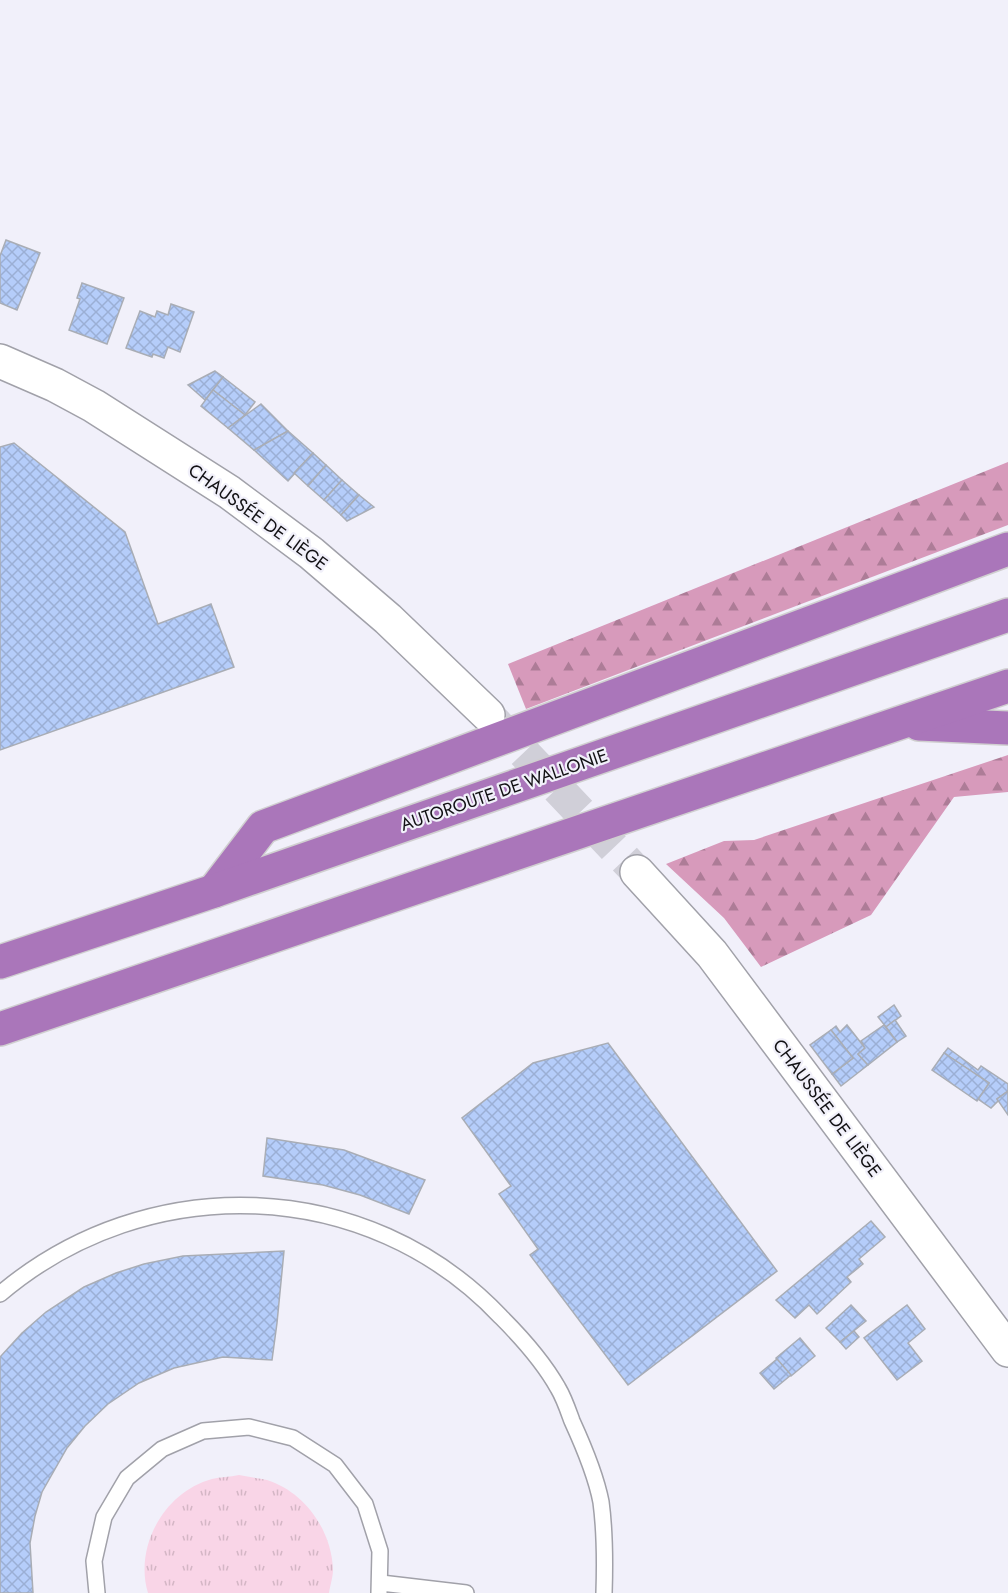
<svg xmlns="http://www.w3.org/2000/svg" width="1008" height="1593" viewBox="0 0 1008 1593" font-family="Jost,sans-serif">
<style>
.grass{fill:url(#grass-tufts)}
.forest{fill:url(#forest-firs)}
.building{fill:url(#building-cross-hatch);stroke:#a9adb5;stroke-width:1.5}
.lines{fill:none;stroke-linecap:round;stroke-linejoin:round}
.secondary-tunnel{stroke:#d0cfd8;stroke-width:33;stroke-dasharray:33 16;stroke-linecap:butt}
.lane-casing{stroke:#a1a1a9;stroke-width:18}
.secondary-casing{stroke:#a1a1a9;stroke-width:36}
.highway-casing{stroke:#d0cfd0;stroke-width:36}
.lane{stroke:#fff;stroke-width:15}
.secondary{stroke:#fff;stroke-width:33}
.highway{stroke:#aa76ba;stroke-width:33}
.labels{text-anchor:middle;stroke-width:4.5;stroke-linejoin:round;paint-order:stroke}
.street-label{font-size:18px;fill:#121114;stroke:#f1f0fa}
</style>
<defs>
<pattern id="grass-tufts" width="24" height="20" patternUnits="userSpaceOnUse" patternTransform="scale(1.5)"><rect width="24" height="20" fill="#f9d5e7"/><path d="M3 7l-1-3M5 7V3M7 7l1-3M15 17l-1-3M17 17v-4M19 17l1-3" fill="none" stroke="#d4b6c5"/></pattern>
<pattern id="forest-firs" width="22" height="20" patternUnits="userSpaceOnUse" patternTransform="scale(1.5)"><rect width="22" height="20" fill="#d79abb"/><path d="M5 1l3.5 6h-7zM16 11l3.5 6h-7z" fill="#ad7c97"/></pattern>
<pattern id="building-cross-hatch" width="8" height="8" patternUnits="userSpaceOnUse" patternTransform="scale(1.5)"><rect width="8" height="8" fill="#b5cdfa"/><path d="M0 0l8 8M0 8l8-8" fill="none" stroke="#9bafd5"/></pattern>
</defs>
<rect width="100%" height="100%" fill="#f1f0fa"/>
<path class="grass" d="M239,1475C248,1477 258,1478 267,1480C305,1492 332,1531 333,1570C333,1577 330,1586 329,1593H148C134,1547 164,1492 212,1479C220,1477 230,1477 239,1475Z"/>
<g class="forest">
<polygon points="1008,462 1008,525 526,709 508,664"/>
<polygon points="1008,755 1008,792 954,797 871,915 761,967 724,918 666,864 724,841 754,840"/>
</g>
<g class="building">
<polygon points="6,240 40,253 17,310 0,303 0,256"/>
<polygon points="82,283 124,298 107,344 69,330 80,299 77,298"/>
<polygon points="171,304 194,312 180,352 168,347 164,358 153,354 152,357 126,348 140,311 155,317 157,311 168,315"/>
<polygon points="215,371 223,377 205,400 188,385"/>
<polygon points="223,377 255,402 245,415 213,390"/>
<polygon points="213,390 245,415 228,428 201,406"/>
<polygon points="261,404 288,431 254,450 228,428"/>
<polygon points="288,431 313,453 288,481 254,450"/>
<polygon points="14,443 125,532 158,624 211,604 234,667 0,750 0,447"/>
<polygon points="313,453 326,465 308,486 294,473"/>
<polygon points="326,465 342,480 324,500 308,486"/>
<polygon points="342,480 359,495 341,515 324,500"/>
<polygon points="359,495 374,507 347,521 341,515"/>
<polygon points="894,1005 901,1016 886,1027 878,1017"/>
<polygon points="895,1020 906,1036 897,1042 886,1027"/>
<polygon points="847,1025 865,1048 858,1054 868,1065 841,1086 832,1074 853,1058 831,1030 836,1026 840,1032"/>
<polygon points="884,1025 897,1042 868,1065 858,1054 865,1048 861,1041"/>
<polygon points="831,1030 853,1058 832,1074 810,1045"/>
<polygon points="608,1043 777,1271 628,1385 530,1255 538,1249 499,1194 511,1186 462,1118 533,1063"/>
<polygon points="948,1048 978,1070 981,1066 1008,1084 1008,1091 997,1099 998,1101 991,1108 978,1099 989,1083 944,1053"/>
<polygon points="944,1053 989,1083 977,1101 932,1070"/>
<polygon points="1008,1091 1008,1115 997,1099"/>
<polygon points="267,1138 344,1150 425,1180 409,1214 360,1195 323,1185 263,1176"/>
<polygon points="871,1221 885,1237 859,1259 863,1264 847,1277 851,1282 817,1314 809,1305 795,1318 776,1300"/>
<polygon points="284,1251 277,1323 272,1360 223,1357 174,1368 139,1383 108,1404 85,1426 67,1448 42,1492 35,1516 30,1543 33,1593 0,1593 0,1357 22,1333 46,1312 84,1287 116,1273 144,1264 183,1256"/>
<polygon points="851,1305 866,1321 840,1342 826,1328"/>
<polygon points="907,1305 925,1329 908,1343 922,1361 897,1380 864,1338"/>
<polygon points="854,1331 859,1337 846,1349 840,1342"/>
<polygon points="800,1338 815,1356 791,1376 776,1358"/>
<polygon points="777,1359 791,1375 774,1389 760,1373"/>
</g>
<g class="lines">
<polyline class="secondary-tunnel" points="490,717 637,872"/>
<defs>
<g id="lane">
<path d="M0,1294C147,1169 368,1176 501,1317C521,1337 544,1363 558,1388C564,1398 568,1410 572,1421C583,1445 596,1476 601,1502C605,1532 605,1563 604,1593"/>
<polyline points="381,1583 466,1593"/>
<polyline points="97,1593 94,1561 104,1517 127,1478 162,1449 203,1431 249,1427 293,1438 335,1465 365,1504 380,1551 379,1593"/>
</g>
<g id="secondary">
<polyline points="0,361 55,385 94,406 229,492 311,553 388,619 488,715"/>
<polyline points="637,872 712,954 1008,1350"/>
</g>
<g id="highway">
<polyline points="919,724 1008,728"/>
<polyline points="214,891 263,827 1008,549"/>
<polyline points="0,962 214,891 1008,615"/>
<polyline points="0,1029 1008,686"/>
</g>
</defs>
<use href="#lane" class="lane-casing"/>
<use href="#secondary" class="secondary-casing"/>
<use href="#highway" class="highway-casing"/>
<use href="#lane" class="lane"/>
<use href="#secondary" class="secondary"/>
<use href="#highway" class="highway"/>
</g>
<g class="labels">
<g class="street-label">
<text transform="translate(258 517) rotate(36)" y="6">CHAUSSÉE DE LIÈGE</text>
<text transform="translate(504 790) rotate(-19)" y="6">AUTOROUTE DE WALLONIE</text>
<text transform="translate(827 1108) rotate(53)" y="6">CHAUSSÉE DE LIÈGE</text>
</g>
</g>
</svg>
